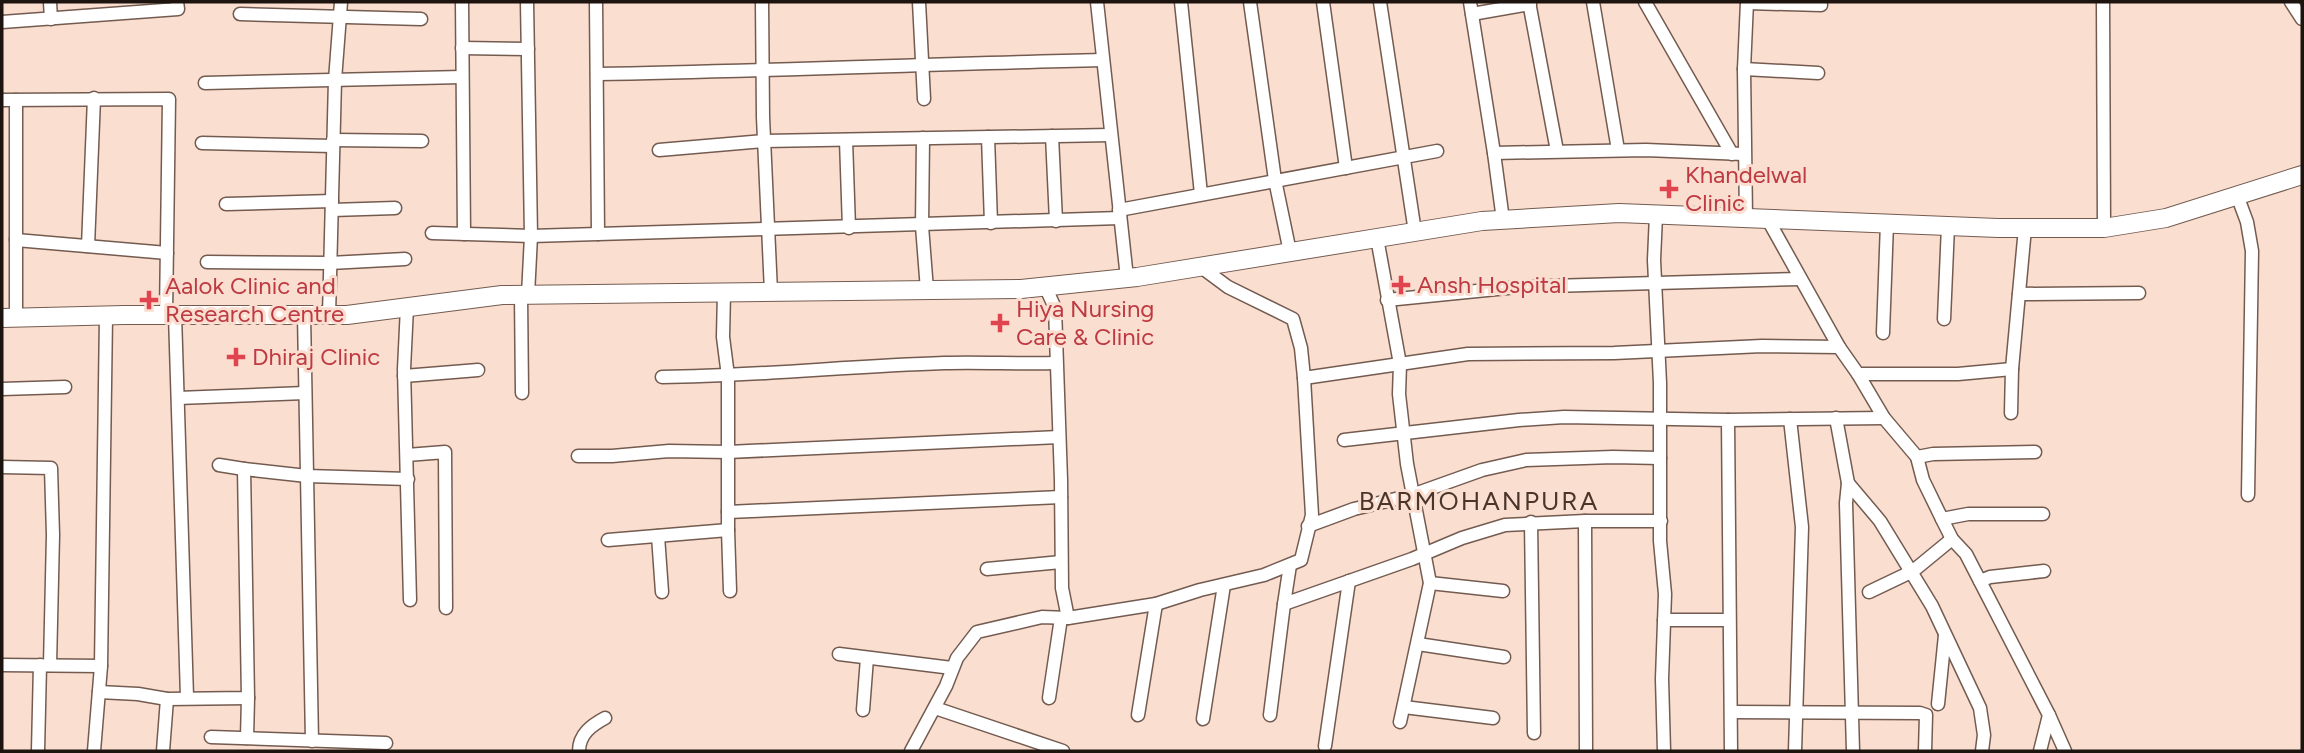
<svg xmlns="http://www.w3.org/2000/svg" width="2304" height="753" viewBox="0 0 2304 753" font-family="Figtree,sans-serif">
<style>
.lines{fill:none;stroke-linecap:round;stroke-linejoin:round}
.street-casing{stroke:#735b50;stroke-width:15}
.secondary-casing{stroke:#735b50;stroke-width:20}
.street{stroke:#fff;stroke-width:12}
.secondary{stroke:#fff;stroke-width:18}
.health-dot{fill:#e0444e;stroke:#faded0;stroke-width:2.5}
.labels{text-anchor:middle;stroke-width:6;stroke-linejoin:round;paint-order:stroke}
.health-label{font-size:24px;fill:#be3a42;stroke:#faded0;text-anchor:start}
.neighbourhood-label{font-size:26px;letter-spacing:2px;fill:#4b352b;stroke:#faded0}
</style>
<rect width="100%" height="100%" fill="#faded0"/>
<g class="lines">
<defs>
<g id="street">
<polyline points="50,2 51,19"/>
<polyline points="462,2 464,234"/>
<polyline points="527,2 531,236 528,295"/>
<polyline points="596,2 598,234"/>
<polyline points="762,2 763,117 771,292"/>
<polyline points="919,2 924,99"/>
<polyline points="1097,2 1127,278"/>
<polyline points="1181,2 1201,194"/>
<polyline points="1250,2 1275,180 1290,252"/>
<polyline points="1323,2 1346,168"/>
<polyline points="1380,2 1415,232"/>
<polyline points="1470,2 1494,153 1646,150 1743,154"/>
<polyline points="1529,2 1557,151"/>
<polyline points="1593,2 1618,150"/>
<polyline points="1645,2 1732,154"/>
<polyline points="2103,2 2104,228"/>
<polyline points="2291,2 2302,19"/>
<polyline points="1747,3 1821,5"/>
<polyline points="240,14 421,19"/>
<polyline points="1472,14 1530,4"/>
<polyline points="2,22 178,9 177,2"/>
<polyline points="462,48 528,49"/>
<polyline points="1744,69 1818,73"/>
<path d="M597,74C765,71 934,64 1102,60"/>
<polyline points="205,83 462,77"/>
<polyline points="2,100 169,99 166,315"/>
<polyline points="16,100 16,318"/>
<polyline points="1052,136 1056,221"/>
<polyline points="988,137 991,223"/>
<polyline points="923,138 922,226 927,290"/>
<polyline points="333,140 422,141"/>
<polyline points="846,140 849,228"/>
<polyline points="202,143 333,146"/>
<polyline points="659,150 764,141 1111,135"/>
<polyline points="1494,153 1503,220"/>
<polyline points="2237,195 2247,222 2252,251 2248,495"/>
<polyline points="226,204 332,201"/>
<polyline points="332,210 395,208"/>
<polyline points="1119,210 1437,151"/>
<polyline points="1656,215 1654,260 1660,383 1660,541 1665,594 1662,679 1664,751"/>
<polyline points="1746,218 1744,69 1747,2"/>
<polyline points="1767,218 1839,347"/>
<polyline points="432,233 531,236 1120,218"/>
<polyline points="1377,238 1400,364 1399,394 1407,464 1430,583 1400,722"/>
<polyline points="16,240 167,253"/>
<polyline points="88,246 94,98"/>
<polyline points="207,262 330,263 405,259"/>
<polyline points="1201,267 1228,287 1293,319 1301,348 1304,378 1468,354 1614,353 1762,346 1839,347 1858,374 1958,374 2012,369"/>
<polyline points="1045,286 1055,308 1061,480 1062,588 1068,618"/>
<polyline points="724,292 723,337 728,376 728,530 730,591"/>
<polyline points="2019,294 2139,293"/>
<polyline points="521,295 522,393"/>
<polyline points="1387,300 1517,287 1800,279"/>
<polyline points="407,307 404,369 410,600"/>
<polyline points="175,315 187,697"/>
<polyline points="304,315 312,741"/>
<polyline points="329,315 335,80 341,2"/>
<polyline points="1944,319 1948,226"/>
<polyline points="1883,333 1887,223"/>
<polyline points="1858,374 1884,418 1917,457 1923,480 1942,519 1952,539 1966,554 2049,715 2040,751"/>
<polyline points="404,376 478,370"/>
<path d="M662,377C756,376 850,366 944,363C981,362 1019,364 1056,363"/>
<polyline points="2,389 65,387"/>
<polyline points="178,398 305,393"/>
<polyline points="2011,413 2012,369 2025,228"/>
<polyline points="1836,418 1848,483 1846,503 1853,751"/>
<polyline points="1790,419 1802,527 1795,751"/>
<polyline points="1728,420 1884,418"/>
<polyline points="1344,440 1519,420 1564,417 1728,420 1731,751"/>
<polyline points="407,455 445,452 446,608"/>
<polyline points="578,456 612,456 669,451 728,452 1059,437"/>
<polyline points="1917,457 1933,454 2035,452"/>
<polyline points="219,465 244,469"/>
<polyline points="2,467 51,468 53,535 50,665"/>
<polyline points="1848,483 1880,521 1932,606 1980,708 1984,735 1982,751"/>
<polyline points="728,512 1061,497"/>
<polyline points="1942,519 1968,514 2043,514"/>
<polyline points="1585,521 1586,750"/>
<polyline points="1531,522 1534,733"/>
<polyline points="1308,526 1354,509 1412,495 1482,470 1526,460 1613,457 1660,458"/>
<polyline points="658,536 662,592"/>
<polyline points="608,540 728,530"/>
<polyline points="1290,565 1284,604 1412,559 1462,538 1505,525 1585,521 1661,521"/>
<polyline points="987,569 1061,562"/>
<polyline points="1980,581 1990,577 2044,571"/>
<polyline points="1430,583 1503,591"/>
<polyline points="1869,592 1913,571 1952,539"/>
<polyline points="1664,620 1729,620"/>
<polyline points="1418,644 1504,657"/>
<polyline points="839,654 952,668"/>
<polyline points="2,665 101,666"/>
<polyline points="99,692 138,694 167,699 248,698 244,469 307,476 408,479"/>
<polyline points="1049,698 1061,618"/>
<polyline points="1938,704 1945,635"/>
<polyline points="1404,707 1493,718"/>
<polyline points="935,708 1063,751"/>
<polyline points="863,710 867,658"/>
<polyline points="1732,712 1920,713 1926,715 1925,751"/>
<polyline points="1138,715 1156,604"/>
<polyline points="1270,715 1284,604"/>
<polyline points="2049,715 2065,751"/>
<polyline points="1203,719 1224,585"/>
<polyline points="211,737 386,743"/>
<polyline points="247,738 248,698"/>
<polyline points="1325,746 1349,581"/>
<polyline points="38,751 40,665"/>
<polyline points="94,751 101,666 106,316"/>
<polyline points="163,751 167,699"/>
<path d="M579,751C579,734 592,725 605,718"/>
<polyline points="911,751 946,686 957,658 977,632 1042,617 1068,618 1156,604 1200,590 1264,575 1301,560 1312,515 1304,378"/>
</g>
<polyline id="secondary" points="2,318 124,315 347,315 502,295 1021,289 1137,277 1482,221 1619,213 1998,228 2104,228 2166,218 2302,175"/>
</defs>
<use href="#street" class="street-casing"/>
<use href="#secondary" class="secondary-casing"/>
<use href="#street" class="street"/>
<use href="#secondary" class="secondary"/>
</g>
<g class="health-dot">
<path d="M1665.5 178.5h7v7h7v7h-7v7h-7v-7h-7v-7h7z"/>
<path d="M1397.5 274.5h7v7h7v7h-7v7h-7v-7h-7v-7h7z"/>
<path d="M145.5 289.5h7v7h7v7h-7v7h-7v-7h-7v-7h7z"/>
<path d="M996.5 312.5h7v7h7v7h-7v7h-7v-7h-7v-7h7z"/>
<path d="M232.5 346.5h7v7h7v7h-7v7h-7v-7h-7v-7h7z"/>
</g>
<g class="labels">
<g class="health-label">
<text x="1685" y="183">Khandelwal<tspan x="1685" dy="28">Clinic</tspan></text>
<text x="1417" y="293">Ansh Hospital</text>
<text x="165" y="294">Aalok Clinic and<tspan x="165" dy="28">Research Centre</tspan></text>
<text x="1016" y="317">Hiya Nursing<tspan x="1016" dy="28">Care &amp; Clinic</tspan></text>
<text x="252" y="365">Dhiraj Clinic</text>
</g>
<g class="neighbourhood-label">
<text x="1479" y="510">BARMOHANPURA</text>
</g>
</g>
<rect width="2304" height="753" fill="none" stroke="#1d130f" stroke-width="7"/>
</svg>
